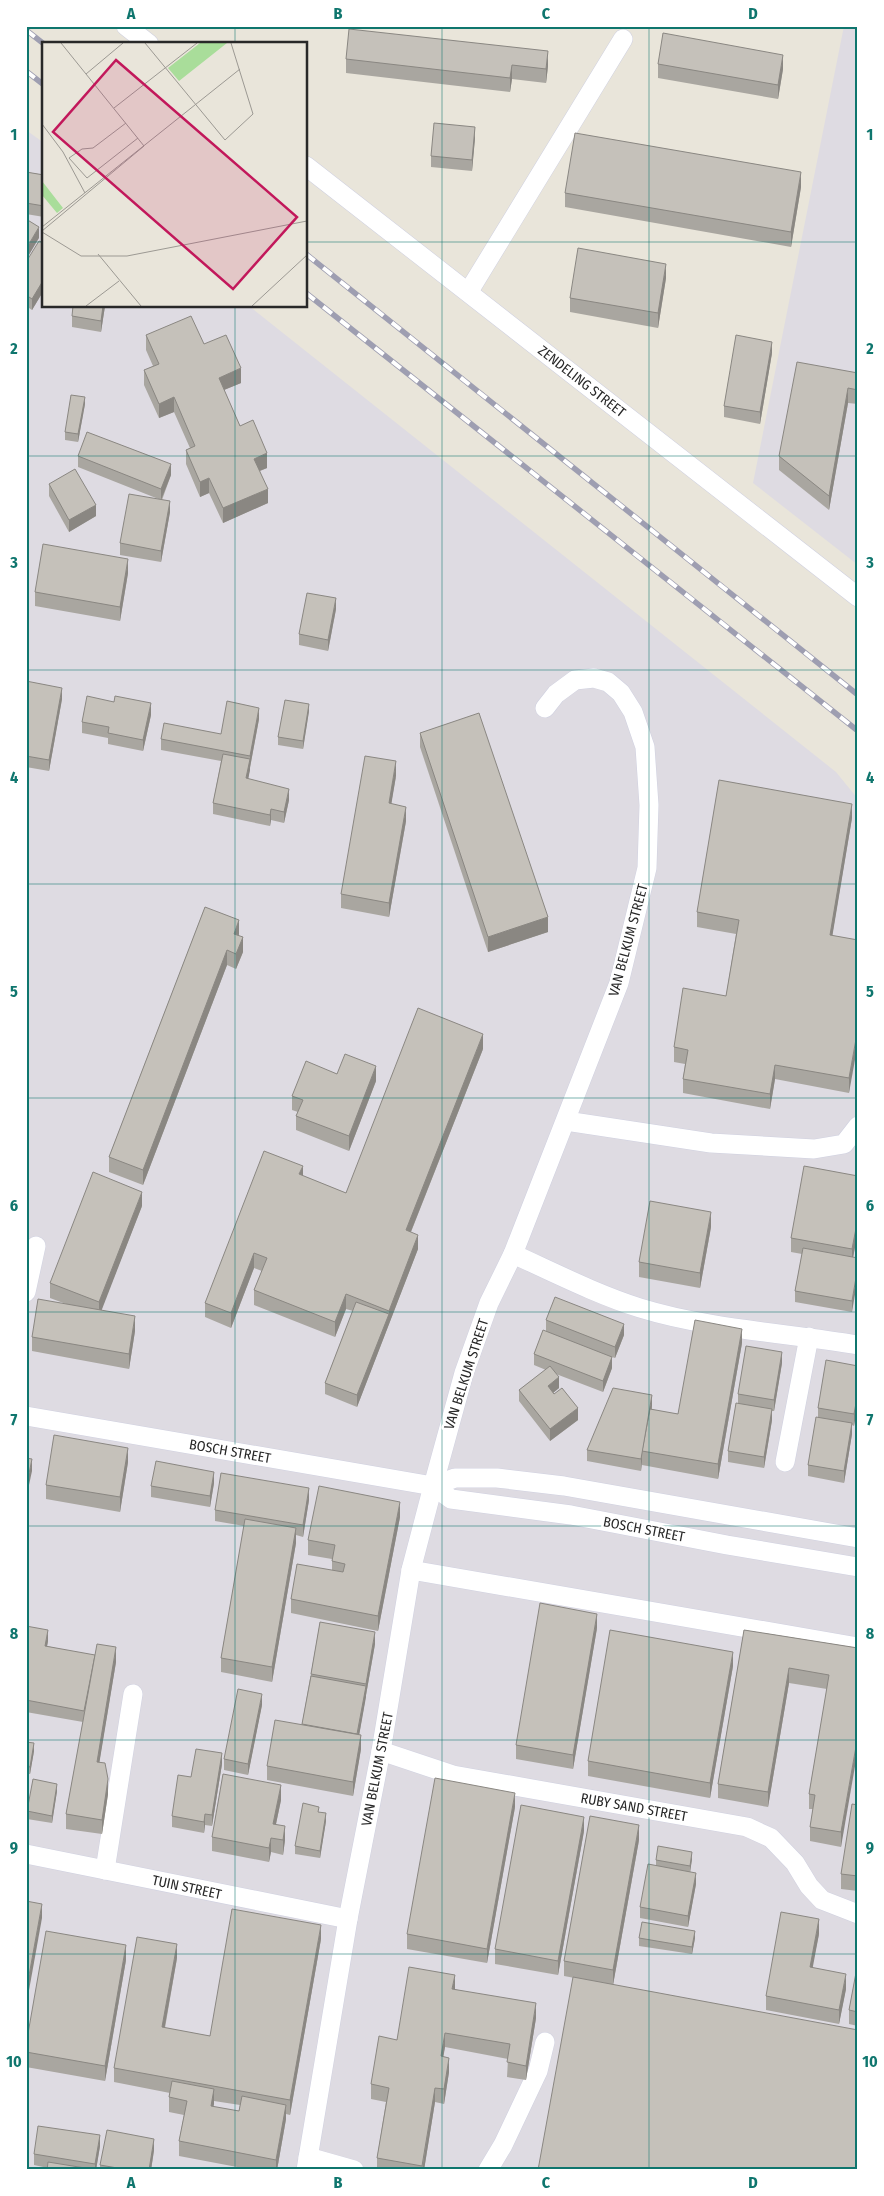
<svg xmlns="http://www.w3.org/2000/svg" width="884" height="2196" viewBox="0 0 884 2196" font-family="'Fira Sans Condensed',sans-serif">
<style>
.industrial{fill:#dedbe2}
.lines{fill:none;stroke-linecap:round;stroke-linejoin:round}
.minor-casing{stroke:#d0d1e0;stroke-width:20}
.minor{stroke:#fff;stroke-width:19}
.rail-casing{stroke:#9e9eb1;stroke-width:5.5}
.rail{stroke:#fff;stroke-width:4;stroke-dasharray:11;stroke-linecap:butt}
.wall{fill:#a9a6a0;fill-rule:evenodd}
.shaded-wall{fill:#8a8782}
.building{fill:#c5c1ba;stroke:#8a8782}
.grid{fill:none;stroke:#0f766e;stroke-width:1;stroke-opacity:0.55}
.labels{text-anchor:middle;stroke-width:5;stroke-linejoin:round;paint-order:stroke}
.street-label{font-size:14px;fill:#282828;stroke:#fff}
.inset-road{fill:none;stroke:#9c9993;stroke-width:1}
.view{fill:#c2185b;fill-opacity:0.15;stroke:#c2185b;stroke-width:2.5}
.inset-edge{fill:none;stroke:#282828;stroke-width:2.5}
.neatline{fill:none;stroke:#0f766e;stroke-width:2}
.grid-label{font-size:16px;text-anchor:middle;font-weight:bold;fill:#0f766e}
</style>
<rect width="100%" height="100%" fill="#e9e5da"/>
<g class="industrial">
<polygon points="844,26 858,26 858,565 753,483"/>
<polygon points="26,130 44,143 44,306 249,306 836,772 858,799 858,2170 26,2170"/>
</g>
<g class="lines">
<defs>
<g id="minor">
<polyline points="126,26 149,44"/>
<polyline points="306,166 858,597"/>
<polyline points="469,291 623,39"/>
<polyline points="566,1121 711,1143 814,1149 844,1144 858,1126"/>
<path d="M513,1254C555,1273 596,1294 640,1308C708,1329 787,1333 858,1345"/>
<polyline points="26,1292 36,1246"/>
<polyline points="26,1416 433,1486 451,1499 571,1515 727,1545 858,1567"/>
<polyline points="785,1462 809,1337"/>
<polyline points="433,1486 455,1478 497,1478 564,1486 858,1538"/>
<polyline points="411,1570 858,1647"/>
<polyline points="381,1751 453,1775 747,1827 771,1838 795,1863 809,1886 822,1900 858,1914"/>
<polyline points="26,1854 348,1919"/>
<polyline points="105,1870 133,1694"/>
<polyline points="308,2157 354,2170"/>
<polyline points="306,2170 348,1919 381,1751 411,1570 433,1486 464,1373 489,1303 513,1254 619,983 647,868 649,805 645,747 633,712 621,693 608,682 594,678 575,680 556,694 545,708"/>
<polyline points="488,2170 503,2145 538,2071 545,2042"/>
</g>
</defs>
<use href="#minor" class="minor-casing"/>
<use href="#minor" class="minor"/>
<defs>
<g id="rail">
<polyline points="26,30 44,44"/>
<polyline points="26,71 44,85"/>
<polyline points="306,254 858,695"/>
<polyline points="306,293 858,731"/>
</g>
</defs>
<use href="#rail" class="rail-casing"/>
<use href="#rail" class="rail"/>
</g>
<g class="wall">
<polygon points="346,59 548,66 546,83 512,79 510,92 346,73"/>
<polygon points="658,64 783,69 778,99 658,78"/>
<polygon points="475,138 472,171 431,167 431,156"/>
<polygon points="26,172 44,175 44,217 26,214"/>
<polygon points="801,187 791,247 565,207 565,193"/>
<polygon points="44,243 44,290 32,310 26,306 26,262"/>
<polygon points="666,278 658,328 570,312 570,298"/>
<polygon points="105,306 101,332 72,327 72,316"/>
<polygon points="146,335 204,344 241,383 224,390 240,426 267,468 260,471 268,503 223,523 209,493 200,497 186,464 186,450 190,448 174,412 159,418 144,385 144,370 153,366 146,350"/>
<polygon points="772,353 760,424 724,417 724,406"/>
<polygon points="858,373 858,404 848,403 829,510 779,470 779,456"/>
<polygon points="85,404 78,442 65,440 65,432"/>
<polygon points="78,456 171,475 162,500 170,512 161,562 120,555 120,543 161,500 78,467"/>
<polygon points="49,484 96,516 69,532 49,496"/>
<polygon points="128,573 120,621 35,606 35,592"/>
<polygon points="336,609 328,651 299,645 299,634"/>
<polygon points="26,681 62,699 49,771 26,767"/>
<polygon points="309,711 303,749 278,745 278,737"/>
<polygon points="151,715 143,751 108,744 108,738 82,733 82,722"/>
<polygon points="259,719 248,779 289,800 284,823 271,820 270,826 213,814 213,803 221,761 161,750 161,739 221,734"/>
<polygon points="420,733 548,932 488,952 420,747"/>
<polygon points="396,776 391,804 406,821 389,917 341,908 341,894"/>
<polygon points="852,818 832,936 858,940 849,1093 775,1079 770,1109 683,1093 683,1079 685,1064 674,1062 674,1047 726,996 736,934 697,927 697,912"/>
<polygon points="205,907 239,934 239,936 243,952 236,969 227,965 143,1185 109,1172 109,1157"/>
<polygon points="483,1049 411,1232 418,1249 357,1407 325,1394 325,1383 353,1311 346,1309 335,1337 254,1305 254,1290 262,1271 254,1268 231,1328 205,1317 205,1303 303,1176 346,1193"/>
<polygon points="337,1074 376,1081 349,1151 296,1130 296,1116 298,1112 292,1110 292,1096"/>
<polygon points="858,1176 858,1232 853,1257 852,1312 795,1302 795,1291 802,1254 791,1252 791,1238"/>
<polygon points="142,1206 101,1310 135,1331 129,1369 32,1351 32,1337 66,1304 50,1298 50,1283"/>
<polygon points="711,1227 700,1288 639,1277 639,1262"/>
<polygon points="546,1320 624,1335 615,1358 612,1357 612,1368 603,1392 556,1374 559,1388 553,1393 578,1420 550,1441 519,1401 519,1390 546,1370 534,1365 534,1354 546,1331"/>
<polygon points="742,1343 718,1479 642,1465 642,1461 641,1471 587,1461 587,1450 652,1406 652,1410 678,1414"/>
<polygon points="782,1363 774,1411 772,1411 772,1420 764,1468 728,1462 728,1451 738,1403 738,1394"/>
<polygon points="858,1366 854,1426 852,1425 852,1434 844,1483 808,1476 808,1465 818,1417 818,1408"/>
<polygon points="128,1462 120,1512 46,1499 46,1485"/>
<polygon points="214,1483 210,1507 151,1497 151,1486"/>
<polygon points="309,1500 303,1537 296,1535 296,1543 272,1682 221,1672 221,1658 244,1526 215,1521 215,1510"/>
<polygon points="400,1517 378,1631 291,1613 291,1599 332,1570 332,1559 308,1555 308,1540"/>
<polygon points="320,1622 375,1644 359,1735 361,1749 353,1796 267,1780 267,1766 302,1724"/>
<polygon points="26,1626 48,1641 47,1646 116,1662 99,1763 108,1794 102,1834 66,1829 66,1814 83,1722 26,1712"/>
<polygon points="597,1628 573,1769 516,1759 516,1745"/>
<polygon points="744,1630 858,1648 841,1847 810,1841 810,1827 813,1809 809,1809 809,1794 827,1689 789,1683 768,1807 718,1798 718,1784"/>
<polygon points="733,1666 710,1798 588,1776 588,1761"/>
<polygon points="262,1705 248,1775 224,1770 224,1759"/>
<polygon points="26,1742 34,1751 30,1774 26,1774"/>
<polygon points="222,1764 212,1826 205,1825 204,1833 172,1827 172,1816"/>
<polygon points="57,1791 52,1823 27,1819 27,1811"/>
<polygon points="281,1800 276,1824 285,1840 283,1855 271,1852 269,1862 212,1851 212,1837"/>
<polygon points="858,1805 858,1891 841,1889 841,1874"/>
<polygon points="515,1807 487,1963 407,1949 407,1934"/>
<polygon points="319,1812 326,1821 320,1858 295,1854 295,1846"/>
<polygon points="584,1831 558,1975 495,1964 495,1949"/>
<polygon points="639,1840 613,1985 564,1976 564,1961"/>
<polygon points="692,1859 690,1871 696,1884 688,1927 640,1918 640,1907 656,1865 656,1860"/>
<polygon points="819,1934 812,1967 846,1989 839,2024 766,2010 766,1996"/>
<polygon points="639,1938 695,1938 692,1954 639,1946"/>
<path d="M321,1939L290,2115L286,2114V2119L277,2170H253L179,2156V2141L184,2115L169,2112V2097L170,2093L114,2082V2068L177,1958L165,2028L210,2036ZM214,2101L240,2105L239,2111L213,2107Z"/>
<polygon points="126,1960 105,2081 26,2067 26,2045"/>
<polygon points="858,1962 858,2026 849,2024 849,2010"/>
<polygon points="455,1989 536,2018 526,2080 507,2077 508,2059 445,2047 443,2056 449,2072 444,2104 435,2102 424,2170 377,2170 377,2158 386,2102 371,2099 371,2084 397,2040"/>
<polygon points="100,2146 96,2170 47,2170 48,2168 34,2165 34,2154"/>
<polygon points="154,2150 151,2170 100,2170 100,2165"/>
</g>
<g class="shaded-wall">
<polygon points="548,51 548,66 546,83 546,69"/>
<polygon points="783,55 783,69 778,99 778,85"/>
<polygon points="512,65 512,79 510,92 510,78"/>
<polygon points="475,127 475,138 472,171 472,160"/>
<polygon points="801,172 801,187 791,247 791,232"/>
<polygon points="39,227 39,238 26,260 26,249"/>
<polygon points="666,264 666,278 658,328 658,313"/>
<polygon points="44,279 44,290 32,310 32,299"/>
<polygon points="103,306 105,306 101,332 101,321"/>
<polygon points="772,342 772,353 760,424 760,412"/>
<polygon points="241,368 241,383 219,392 219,378"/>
<polygon points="848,388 848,403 829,510 829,496"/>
<polygon points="85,397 85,404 78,442 78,434"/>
<polygon points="174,397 174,412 159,418 159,404"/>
<polygon points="267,453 267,468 254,473 254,459"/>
<polygon points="171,464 171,475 161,500 161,489"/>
<polygon points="209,478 209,493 200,497 200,482"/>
<polygon points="268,489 268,503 223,523 223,508"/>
<polygon points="170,501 170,512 161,562 161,551"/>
<polygon points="96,505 96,516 69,532 69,520"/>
<polygon points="128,559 128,573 120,621 120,607"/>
<polygon points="336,598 336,609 328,651 328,640"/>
<polygon points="62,688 62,699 49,771 49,760"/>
<polygon points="151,703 151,715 143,751 143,740"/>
<polygon points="309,704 309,711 303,749 303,741"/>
<polygon points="259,708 259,719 250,767 250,756"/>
<polygon points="250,759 250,770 246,790 246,778"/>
<polygon points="396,761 396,776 389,818 389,803"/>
<polygon points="289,789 289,800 284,823 284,812"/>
<polygon points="852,804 852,818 830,950 830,935"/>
<polygon points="406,807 406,821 389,917 389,903"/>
<polygon points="271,809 271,820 270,826 270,815"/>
<polygon points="548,917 548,932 488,952 488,937"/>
<polygon points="239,920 239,934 234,948 234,934"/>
<polygon points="243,937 243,952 236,969 236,954"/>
<polygon points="227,950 227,965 143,1185 143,1170"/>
<polygon points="858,1028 858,1043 849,1093 849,1078"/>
<polygon points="483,1034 483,1049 406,1244 406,1230"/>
<polygon points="775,1065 775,1079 770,1109 770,1094"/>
<polygon points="376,1066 376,1081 349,1151 349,1136"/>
<polygon points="303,1166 303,1180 299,1174"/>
<polygon points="142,1192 142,1206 99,1317 99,1302"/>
<polygon points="711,1212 711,1227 700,1288 700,1273"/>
<polygon points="858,1218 858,1232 852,1263 852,1249"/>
<polygon points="418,1235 418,1249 357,1407 357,1395 389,1314 389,1311"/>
<polygon points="254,1253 254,1268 231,1328 231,1313"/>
<polygon points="858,1266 858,1277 852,1312 852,1301"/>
<polygon points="346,1294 346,1309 335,1337 335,1322"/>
<polygon points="135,1316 135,1331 129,1369 129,1354"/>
<polygon points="624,1324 624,1335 615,1358 615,1347"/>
<polygon points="742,1329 742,1343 718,1479 718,1464"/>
<polygon points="782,1352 782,1363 774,1411 774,1400"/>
<polygon points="612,1357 612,1368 603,1392 603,1381"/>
<polygon points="559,1377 559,1388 548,1397 548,1386"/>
<polygon points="858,1392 858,1404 854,1426 854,1414"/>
<polygon points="652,1395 652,1406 644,1451 642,1451 642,1461 641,1471 641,1459"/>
<polygon points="578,1408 578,1420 550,1441 550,1429"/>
<polygon points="772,1409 772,1420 764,1468 764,1457"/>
<polygon points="852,1423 852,1434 844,1483 844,1471"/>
<polygon points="128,1448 128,1462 120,1512 120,1497"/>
<polygon points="32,1459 32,1471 26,1499 26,1488"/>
<polygon points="214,1472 214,1483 210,1507 210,1496"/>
<polygon points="309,1488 309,1500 303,1537 303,1525"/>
<polygon points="400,1502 400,1517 378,1631 378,1616"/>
<polygon points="296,1528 296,1543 272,1682 272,1667"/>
<polygon points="597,1614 597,1628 573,1769 573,1755"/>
<polygon points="48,1630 48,1641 45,1657 45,1646"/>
<polygon points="375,1632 375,1644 366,1695 366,1684"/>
<polygon points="116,1647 116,1662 97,1777 97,1762"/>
<polygon points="733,1652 733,1666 710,1798 710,1783"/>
<polygon points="789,1668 789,1683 768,1807 768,1792"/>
<polygon points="366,1686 366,1697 357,1747 357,1736"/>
<polygon points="262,1694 262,1705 248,1775 248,1764"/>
<polygon points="361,1735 361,1749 353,1796 353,1782"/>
<polygon points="858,1735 858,1749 841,1847 841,1832"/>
<polygon points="34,1743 34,1751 30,1774 30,1767"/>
<polygon points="222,1753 222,1764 212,1826 212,1815"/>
<polygon points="108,1779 108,1794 102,1834 102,1820"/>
<polygon points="57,1784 57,1791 52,1823 52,1816"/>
<polygon points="281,1785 281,1800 273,1838 273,1824"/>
<polygon points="515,1793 515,1807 487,1963 487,1949"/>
<polygon points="326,1813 326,1821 320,1858 320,1851"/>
<polygon points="205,1814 205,1825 204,1833 204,1822"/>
<polygon points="584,1817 584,1831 558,1975 558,1961"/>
<polygon points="639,1825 639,1840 613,1985 613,1970"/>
<polygon points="285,1826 285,1840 283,1855 283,1840"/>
<polygon points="271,1838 271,1852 269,1862 269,1848"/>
<polygon points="692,1852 692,1859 690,1873 690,1866"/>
<polygon points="696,1873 696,1884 688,1927 688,1916"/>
<polygon points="42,1904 42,1918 26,2007 26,1992"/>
<polygon points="819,1919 819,1934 810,1982 810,1967"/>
<polygon points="321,1925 321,1939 290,2115 290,2100"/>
<polygon points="695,1931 695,1938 692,1954 692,1947"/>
<polygon points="177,1944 177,1958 162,2042 162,2027"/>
<polygon points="126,1945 126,1960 105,2081 105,2066"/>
<polygon points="846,1974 846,1989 839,2024 839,2010"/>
<polygon points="455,1975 455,1990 452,1989"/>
<polygon points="536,2003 536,2018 526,2080 526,2066"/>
<polygon points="445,2033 445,2047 441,2071 441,2056"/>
<polygon points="449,2058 449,2072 444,2104 444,2089"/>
<polygon points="435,2088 435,2102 424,2170 422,2170"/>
<polygon points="214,2089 214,2104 211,2121 211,2106"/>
<polygon points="286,2105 286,2119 277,2170 276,2170 276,2160"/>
<polygon points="100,2135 100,2146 96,2170 95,2170 95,2164"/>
<polygon points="154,2139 154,2150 151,2170 149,2170"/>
</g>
<g class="building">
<polygon points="349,29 548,51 546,69 512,65 510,78 346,59"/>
<polygon points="663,33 783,55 778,85 658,64"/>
<polygon points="434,123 475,127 472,160 431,156"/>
<polygon points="575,133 801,172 791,232 565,193"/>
<polygon points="26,172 44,175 44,206 26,203"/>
<polygon points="26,219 39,227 26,249"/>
<polygon points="39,241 44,243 44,279 32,299 26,295 26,262"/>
<polygon points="578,248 666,264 658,313 570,298"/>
<polygon points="73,306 103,306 101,321 72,316"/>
<polygon points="191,316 204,344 226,335 241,368 219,378 240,426 253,420 267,453 254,459 268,489 223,508 209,478 200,482 186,450 195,446 174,397 159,404 144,370 159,364 146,335"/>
<polygon points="736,335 772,342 760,412 724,406"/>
<polygon points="797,362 858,373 858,390 848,388 829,496 779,456"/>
<polygon points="71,395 85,397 78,434 65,432"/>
<polygon points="87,432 171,464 161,489 78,456"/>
<polygon points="75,469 96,505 69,520 49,484"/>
<polygon points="129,494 170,501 161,551 120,543"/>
<polygon points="43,544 128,559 120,607 35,592"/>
<polygon points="307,593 336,598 328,640 299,634"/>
<polygon points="26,681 62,688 49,760 26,756"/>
<polygon points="87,696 114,702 115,696 151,703 143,740 108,733 109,727 82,722"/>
<polygon points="285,700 309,704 303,741 278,737"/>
<polygon points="227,701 259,708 250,756 161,739 164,723 221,734"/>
<polygon points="479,713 548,917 488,937 420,733"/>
<polygon points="223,754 250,759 246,778 289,789 284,812 271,809 270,815 213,803"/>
<polygon points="365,756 396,761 389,803 406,807 389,903 341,894"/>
<polygon points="719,780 852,804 830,935 858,940 858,1028 849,1078 775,1065 770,1094 683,1079 688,1050 674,1047 683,988 726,996 739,920 697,912"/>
<polygon points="205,907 239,920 234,934 243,937 236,954 227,950 143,1170 109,1157"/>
<polygon points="418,1008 483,1034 406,1230 418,1235 389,1311 346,1294 335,1322 254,1290 267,1258 254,1253 231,1313 205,1303 264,1151 303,1166 299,1174 346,1193"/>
<polygon points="345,1054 376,1066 349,1136 296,1116 303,1100 292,1096 306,1061 337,1074"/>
<polygon points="804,1166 858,1176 858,1218 852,1249 791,1238"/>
<polygon points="93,1172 142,1192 99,1302 50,1283"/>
<polygon points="650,1201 711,1212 700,1273 639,1262"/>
<polygon points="803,1248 858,1258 858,1266 852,1301 795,1291"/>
<polygon points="555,1297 624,1324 615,1347 546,1320"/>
<polygon points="38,1299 135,1316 129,1354 32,1337"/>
<polygon points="356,1302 389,1314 357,1395 325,1383"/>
<polygon points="695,1320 742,1329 718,1464 642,1451 650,1409 678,1414"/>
<polygon points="543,1330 612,1357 603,1381 534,1354"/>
<polygon points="746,1346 782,1352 774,1400 738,1394"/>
<polygon points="826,1360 858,1366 858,1392 854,1414 818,1408"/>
<polygon points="550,1366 559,1377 548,1386 554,1394 562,1388 578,1408 550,1429 519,1390"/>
<polygon points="613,1388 652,1395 641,1459 587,1450"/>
<polygon points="736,1403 772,1409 764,1457 728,1451"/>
<polygon points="816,1417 852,1423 844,1471 808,1465"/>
<polygon points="54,1435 128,1448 120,1497 46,1485"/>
<polygon points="26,1458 32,1459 26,1488"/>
<polygon points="156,1461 214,1472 210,1496 151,1486"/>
<polygon points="221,1473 309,1488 303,1525 215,1510"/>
<polygon points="319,1486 400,1502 378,1616 291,1599 297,1564 343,1572 345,1564 332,1561 335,1545 308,1540"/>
<polygon points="245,1519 296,1528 272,1667 221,1658"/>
<polygon points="540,1603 597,1614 573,1755 516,1745"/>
<polygon points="320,1622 375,1632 366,1684 311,1674"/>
<polygon points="26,1626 48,1630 45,1646 95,1655 84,1711 26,1700"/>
<polygon points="610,1630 733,1652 710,1783 588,1761"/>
<polygon points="744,1630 858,1648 858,1735 841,1832 810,1827 815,1795 809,1794 829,1675 789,1668 768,1792 718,1784"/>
<polygon points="97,1644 116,1647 97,1762 105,1763 108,1779 102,1820 66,1814"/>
<polygon points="311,1676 366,1686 357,1734 302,1724"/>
<polygon points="238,1689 262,1694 248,1764 224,1759"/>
<polygon points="275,1720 361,1735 353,1782 267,1766"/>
<polygon points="26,1742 34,1743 30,1767 26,1766"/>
<polygon points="196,1749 222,1753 212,1815 205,1814 204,1822 172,1816 178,1775 191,1777"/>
<polygon points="223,1774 281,1785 273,1824 285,1826 283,1840 271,1838 269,1848 212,1837"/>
<polygon points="435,1778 515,1793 487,1949 407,1934"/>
<polygon points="33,1779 57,1784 52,1816 27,1811"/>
<polygon points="303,1803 319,1807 318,1812 326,1813 320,1851 295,1846"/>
<polygon points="852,1804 858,1805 858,1876 841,1874"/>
<polygon points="521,1805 584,1817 558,1961 495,1949"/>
<polygon points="590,1816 639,1825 613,1970 564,1961"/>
<polygon points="658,1846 692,1852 690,1866 656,1860"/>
<polygon points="648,1864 696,1873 688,1916 640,1907"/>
<polygon points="26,1901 42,1904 26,1992"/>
<polygon points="232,1909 321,1925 290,2100 114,2068 137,1937 177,1944 162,2027 210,2036"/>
<polygon points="781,1912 819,1919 810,1967 846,1974 839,2010 766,1996"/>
<polygon points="642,1922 695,1931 692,1947 639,1938"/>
<polygon points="46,1931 126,1945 105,2066 26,2052 26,2045"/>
<polygon points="858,1962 858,2012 849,2010"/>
<polygon points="409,1967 455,1975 452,1989 536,2003 526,2066 507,2062 510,2044 445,2033 441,2056 449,2058 444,2089 435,2088 422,2166 377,2158 389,2088 371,2084 379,2036 397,2040"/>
<polygon points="573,1977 858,2030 858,2170 538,2170"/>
<polygon points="172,2081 214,2089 211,2106 239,2111 242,2096 286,2105 276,2160 179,2141 187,2101 169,2097"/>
<polygon points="38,2126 100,2135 95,2164 34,2154"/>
<polygon points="107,2130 154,2139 149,2170 129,2170 100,2165"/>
<polygon points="48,2162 85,2168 84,2170 47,2170"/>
</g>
<path class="grid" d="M235,26V44M442,26V2170M649,26V2170M26,242H44M306,242H858M235,306V2170M26,456H858M26,670H858M26,884H858M26,1098H858M26,1312H858M26,1526H858M26,1740H858M26,1954H858"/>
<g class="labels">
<g class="street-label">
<text transform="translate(582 381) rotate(38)" y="5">ZENDELING STREET</text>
<text transform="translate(628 940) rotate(-75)" y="5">VAN BELKUM STREET</text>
<text transform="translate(466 1374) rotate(-72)" y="5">VAN BELKUM STREET</text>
<text transform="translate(230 1451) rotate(10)" y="5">BOSCH STREET</text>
<text transform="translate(644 1529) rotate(11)" y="5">BOSCH STREET</text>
<text transform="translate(377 1769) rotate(-79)" y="5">VAN BELKUM STREET</text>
<text transform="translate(634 1807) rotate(10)" y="5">RUBY SAND STREET</text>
<text transform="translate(187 1887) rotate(12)" y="5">TUIN STREET</text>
</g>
</g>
<g transform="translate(42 42)">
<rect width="265" height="265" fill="#e9e5da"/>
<path d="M158,1H185L137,39L126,26ZM0,139L21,166L15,171L0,153Z" fill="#a9dd9a"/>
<path class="inset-road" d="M19,1L102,104M103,1L183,98L211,72L189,1M44,32L81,1M72,66L155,1M0,82L21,110L43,151M27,116L45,136L96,96M27,116L40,107L51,106L84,81M0,185L198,27M0,189L102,104M0,190L39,214H85L265,179M56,212L99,264M44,264L77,239M210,264L265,213"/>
<path class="view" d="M74,18L255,175L191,247L11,90Z"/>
<rect width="265" height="265" class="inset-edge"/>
</g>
<rect width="884" height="2196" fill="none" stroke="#ffffff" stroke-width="55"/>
<rect x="28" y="28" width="828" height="2140" class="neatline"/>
<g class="grid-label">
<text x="131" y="19">A</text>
<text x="338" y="19">B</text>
<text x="546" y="19">C</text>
<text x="753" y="19">D</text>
<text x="14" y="140">1</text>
<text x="870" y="140">1</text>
<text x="14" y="354">2</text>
<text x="870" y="354">2</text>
<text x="14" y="568">3</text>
<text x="870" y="568">3</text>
<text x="14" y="783">4</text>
<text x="870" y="783">4</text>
<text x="14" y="997">5</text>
<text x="870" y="997">5</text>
<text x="14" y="1211">6</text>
<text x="870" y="1211">6</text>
<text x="14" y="1425">7</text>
<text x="870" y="1425">7</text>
<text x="14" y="1639">8</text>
<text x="870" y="1639">8</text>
<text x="14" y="1853">9</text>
<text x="870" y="1853">9</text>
<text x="14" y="2067">10</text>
<text x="870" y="2067">10</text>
<text x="131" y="2188">A</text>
<text x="338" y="2188">B</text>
<text x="546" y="2188">C</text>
<text x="753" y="2188">D</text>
</g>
</svg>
